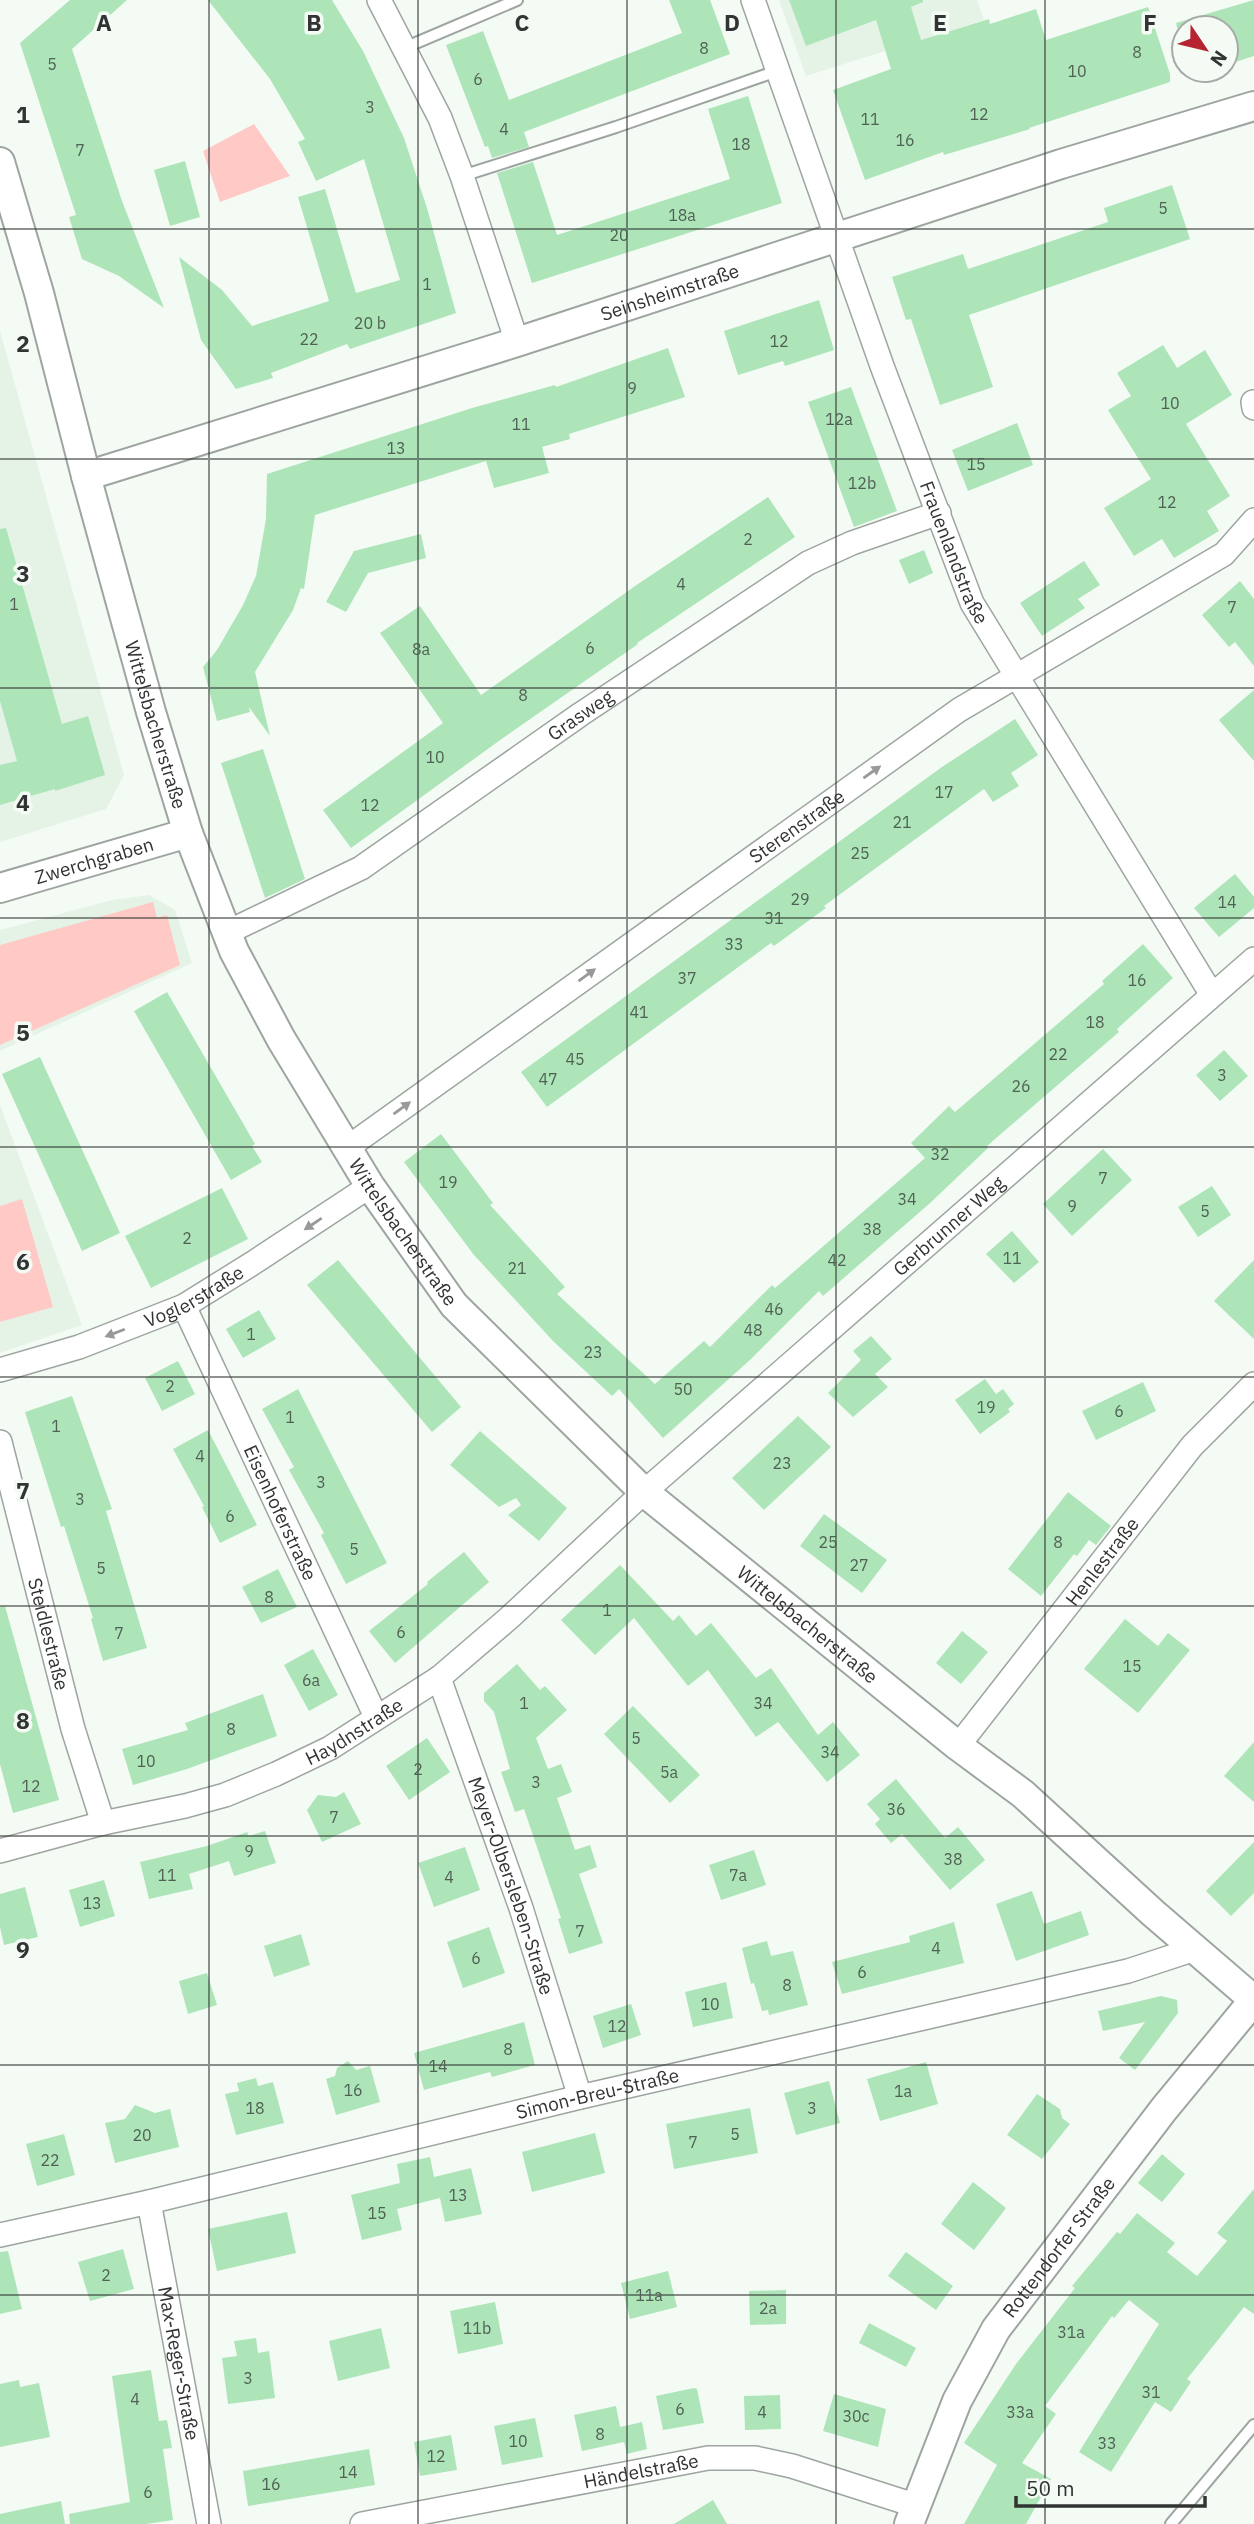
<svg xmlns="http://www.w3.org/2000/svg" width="1254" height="2524" viewBox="0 0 1254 2524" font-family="'IBM Plex Sans',sans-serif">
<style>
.built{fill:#e5f3e7}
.green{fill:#ffc9c6}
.building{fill:#ade5b9}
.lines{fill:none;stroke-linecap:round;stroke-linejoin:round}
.service-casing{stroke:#9ea5a0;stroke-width:14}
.minor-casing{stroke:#9ea5a0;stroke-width:26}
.tertiary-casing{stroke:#9ea5a0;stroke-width:32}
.service{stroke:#fff;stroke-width:10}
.minor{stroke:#fff;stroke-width:23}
.tertiary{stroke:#fff;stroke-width:28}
.oneway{fill:#989a98}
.grid{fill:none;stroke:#313432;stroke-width:2;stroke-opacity:0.55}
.labels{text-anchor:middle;stroke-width:7;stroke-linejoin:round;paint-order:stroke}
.number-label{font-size:16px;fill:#506054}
.street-label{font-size:19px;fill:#313432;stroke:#f4fbf5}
.grid-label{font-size:23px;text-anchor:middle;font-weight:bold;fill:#313432;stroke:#f4fbf5;stroke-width:7;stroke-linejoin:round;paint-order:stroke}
</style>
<rect width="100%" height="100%" fill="#f4fbf5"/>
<g class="built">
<polygon points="779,0 977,0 984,20 806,76"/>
<polygon points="0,331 124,775 106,809 0,842"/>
<polygon points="149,895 175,910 192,963 0,1051 0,930 112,900"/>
<polygon points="0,1105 82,1325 0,1353"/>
</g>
<g class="green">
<polygon points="254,124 290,176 220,202 203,151"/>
<polygon points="153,902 157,918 167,915 180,965 0,1045 0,945"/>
<polygon points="22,1199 53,1307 0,1322 0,1206"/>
</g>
<g class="building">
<polygon points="70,0 127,0 72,49 122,201 164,308 119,276 82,259 69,217 76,215 20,43"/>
<polygon points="208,0 332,0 363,51 404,138 427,208 456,313 350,349 347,344 271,373 273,378 236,389 201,340 179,257 222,290 252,326 329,301 298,197 325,189 356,293 400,280 364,159 316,181 298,142 305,139 270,79"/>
<polygon points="669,0 710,0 730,54 524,132 529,147 492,158 488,146 485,147 446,45 483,31 509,100 682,33"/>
<polygon points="789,0 923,0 923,2 911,7 921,40 989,19 990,24 1036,9 1046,40 1148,7 1170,74 1170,82 1029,128 1030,129 944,155 943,152 865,180 833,90 891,69 876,20 806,46"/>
<polygon points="1254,0 1254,56 1226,65 1226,28 1177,28 1176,23"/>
<polygon points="748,96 782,203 532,283 497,173 533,162 557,235 730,179 708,109"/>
<polygon points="185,161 200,217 170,226 154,170"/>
<polygon points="1172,185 1190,239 969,315 993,387 940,405 911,319 906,320 892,277 963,254 968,269 1108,222 1104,208"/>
<polygon points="819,300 834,350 785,366 783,361 738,375 724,331"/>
<polygon points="1163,345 1177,368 1205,350 1232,395 1186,424 1230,496 1207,511 1219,531 1174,558 1162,539 1134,556 1104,508 1151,479 1108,410 1131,396 1117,373"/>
<polygon points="668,348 685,397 569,434 570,439 542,447 549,473 494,488 486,461 315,515 304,589 301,588 293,610 255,672 270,736 249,707 250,712 217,721 203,667 217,650 243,605 256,576 266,519 267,474 472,408 555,385 556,387"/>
<polygon points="851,387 897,511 854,527 808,402"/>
<polygon points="1017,423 1033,465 968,491 952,450"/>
<polygon points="768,497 795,537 637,643 638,644 503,738 351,848 323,810 443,723 380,633 420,606 481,695 638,584"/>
<polygon points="6,528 62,724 88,716 105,775 55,791 55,789 0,805 0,765 17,761 0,701 0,529"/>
<polygon points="421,534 426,558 368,573 346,612 326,602 354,551"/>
<polygon points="924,550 933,573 909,584 899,560"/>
<polygon points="1084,561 1100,585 1078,599 1085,608 1042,636 1020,603"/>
<polygon points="1240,581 1254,599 1254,666 1235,642 1229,647 1202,615"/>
<polygon points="1254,690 1254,761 1219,720"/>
<polygon points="1015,719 1038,755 1011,773 1019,786 993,802 984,789 824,906 826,908 774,946 771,943 547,1107 521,1072 942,767"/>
<polygon points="263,749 305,879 265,898 221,763"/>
<polygon points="1235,874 1254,897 1254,908 1219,937 1194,908"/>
<polygon points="1143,944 1173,978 1117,1029 1119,1032 987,1146 988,1148 929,1204 823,1296 819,1291 751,1359 663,1438 619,1389 612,1396 553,1341 474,1255 404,1162 441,1134 493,1203 490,1205 565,1287 557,1294 655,1384 704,1341 710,1347 772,1285 775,1288 925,1158 911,1143 949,1106 955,1112 1104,984 1102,981"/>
<polygon points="167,992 255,1144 252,1146 262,1162 231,1180 134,1011"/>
<polygon points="1224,1050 1248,1076 1220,1101 1196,1075"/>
<polygon points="40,1057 120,1233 82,1251 2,1074"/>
<polygon points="1103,1149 1132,1180 1072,1236 1043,1204"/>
<polygon points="1212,1186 1231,1215 1198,1237 1178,1207"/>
<polygon points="222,1188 248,1239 151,1288 125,1236"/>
<polygon points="1012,1231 1039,1262 1014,1283 986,1254"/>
<polygon points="338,1260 461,1407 432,1432 307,1285"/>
<polygon points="1254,1260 1254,1339 1214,1301"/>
<polygon points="259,1310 276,1339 243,1358 226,1329"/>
<polygon points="871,1336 892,1359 875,1374 888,1387 853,1417 828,1393 861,1360 853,1351"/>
<polygon points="178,1361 195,1394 162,1411 145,1378"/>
<polygon points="985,1379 996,1394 1003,1389 1014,1404 1008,1409 1010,1412 980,1434 955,1400"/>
<polygon points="1143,1382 1156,1411 1096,1440 1082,1411"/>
<polygon points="298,1389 387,1563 346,1584 321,1535 324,1533 289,1470 294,1467 262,1409"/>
<polygon points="72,1396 112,1509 106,1511 147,1648 103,1661 91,1619 93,1618 64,1526 61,1527 25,1412"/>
<polygon points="798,1416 831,1447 764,1510 732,1478"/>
<polygon points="208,1430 257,1525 220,1543 202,1507 204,1506 173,1449"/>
<polygon points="480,1431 567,1508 539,1541 508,1515 521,1505 516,1498 499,1507 450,1465"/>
<polygon points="1068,1492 1111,1526 1096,1545 1089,1540 1077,1556 1074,1554 1041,1596 1008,1569"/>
<polygon points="824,1514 887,1560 862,1593 800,1546"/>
<polygon points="464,1552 489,1582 395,1663 369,1631 428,1584 427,1582"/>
<polygon points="620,1565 673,1621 679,1615 696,1636 711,1623 756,1678 771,1668 818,1735 833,1722 860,1755 827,1782 778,1722 756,1737 708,1670 688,1686 634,1618 595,1655 561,1620"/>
<polygon points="278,1569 297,1607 261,1623 242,1587"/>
<polygon points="5,1606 59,1800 13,1813 0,1764 0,1607"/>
<polygon points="1125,1619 1158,1646 1168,1633 1190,1650 1138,1713 1084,1669"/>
<polygon points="962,1631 988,1652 961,1684 936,1663"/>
<polygon points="313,1649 338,1695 309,1711 284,1665"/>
<polygon points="517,1664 540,1690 545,1686 567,1710 536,1738 548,1769 561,1764 572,1792 557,1798 575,1850 590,1845 597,1867 579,1874 603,1943 569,1954 558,1919 561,1918 524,1809 515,1812 501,1772 510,1769 494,1712 484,1701 484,1693"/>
<polygon points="263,1694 277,1736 187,1769 133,1785 122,1749 188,1730 185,1723"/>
<polygon points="633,1706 700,1775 670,1803 604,1734"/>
<polygon points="427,1738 450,1772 409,1800 386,1766"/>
<polygon points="1254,1742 1254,1802 1224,1776"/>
<polygon points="896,1779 945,1838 958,1827 985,1860 950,1890 902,1834 891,1843 875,1824 880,1819 867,1804"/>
<polygon points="344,1792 361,1824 322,1842 307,1810 318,1795 336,1797"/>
<polygon points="265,1831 276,1863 234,1876 229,1861 189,1874 193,1889 149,1899 140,1862 207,1846 247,1832 249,1836"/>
<polygon points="1254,1842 1254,1893 1231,1916 1206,1891"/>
<polygon points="465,1847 480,1890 434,1907 418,1863"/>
<polygon points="754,1850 766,1885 721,1900 709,1865"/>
<polygon points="104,1880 115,1916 80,1927 69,1890"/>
<polygon points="25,1887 38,1937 4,1945 0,1927 0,1894"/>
<polygon points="1032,1891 1044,1924 1081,1911 1089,1935 1016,1961 996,1904"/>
<polygon points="954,1922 964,1963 842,1994 832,1962 910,1942 909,1936"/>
<polygon points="489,1927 505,1973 463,1988 447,1942"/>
<polygon points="301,1934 310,1965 274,1977 264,1946"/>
<polygon points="767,1941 771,1956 793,1951 808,2005 769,2015 768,2010 762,2011 754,1983 751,1984 742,1948"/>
<polygon points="207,1973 217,2005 188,2014 179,1981"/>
<polygon points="726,1982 733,2018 693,2027 685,1992"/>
<polygon points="1161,1996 1177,2000 1178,2013 1135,2070 1119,2058 1145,2022 1103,2031 1098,2011"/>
<polygon points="631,2004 641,2035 603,2048 593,2016"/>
<polygon points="524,2022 535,2065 492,2077 490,2072 424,2090 414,2053"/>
<polygon points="348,2061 356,2070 370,2066 380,2102 336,2115 326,2079 335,2076 337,2068"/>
<polygon points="926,2062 938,2104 880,2121 867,2079"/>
<polygon points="256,2078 258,2086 273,2082 284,2123 236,2135 225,2094 239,2091 237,2083"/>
<polygon points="829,2081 840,2123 796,2135 784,2093"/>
<polygon points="1037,2094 1060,2109 1062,2118 1070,2124 1042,2159 1007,2135"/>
<polygon points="135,2105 155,2113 170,2109 179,2147 115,2163 105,2123 125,2119"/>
<polygon points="750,2108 758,2153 674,2169 666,2124"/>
<polygon points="595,2133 605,2173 532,2192 522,2152"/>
<polygon points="64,2134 75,2175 37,2186 26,2144"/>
<polygon points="1162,2154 1185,2174 1162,2202 1138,2183"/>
<polygon points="430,2157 434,2177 471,2168 482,2214 445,2222 440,2198 397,2209 402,2230 362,2240 351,2195 400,2183 397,2164"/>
<polygon points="973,2182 1006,2208 974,2250 941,2224"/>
<polygon points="1254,2189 1254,2314 1244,2307 1187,2379 1191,2382 1171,2412 1155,2402 1111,2472 1079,2452 1159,2324 1129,2300 1114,2318 1112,2316 1045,2406 1056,2414 1022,2463 1051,2479 1026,2524 964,2524 997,2465 964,2443 1016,2364 1075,2288 1072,2286 1117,2232 1120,2234 1137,2213 1175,2243 1167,2252 1197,2276 1227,2241 1217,2233"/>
<polygon points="287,2212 296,2253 217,2271 208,2229"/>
<polygon points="123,2249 134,2289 90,2301 78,2262"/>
<polygon points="8,2251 22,2309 0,2314 0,2252"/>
<polygon points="906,2252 953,2286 936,2310 888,2276"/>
<polygon points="668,2271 677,2307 630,2319 621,2283"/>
<polygon points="786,2290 786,2324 750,2325 749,2291"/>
<polygon points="495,2302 503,2344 458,2354 450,2311"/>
<polygon points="869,2323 916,2348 906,2367 859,2343"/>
<polygon points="381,2328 390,2368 338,2381 329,2341"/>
<polygon points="256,2338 258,2353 269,2351 275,2398 228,2404 222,2358 237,2356 234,2341"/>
<polygon points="151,2370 159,2421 167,2420 172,2448 163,2449 173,2520 147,2524 70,2524 69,2514 130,2502 112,2376"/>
<polygon points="19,2380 20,2387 39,2383 50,2437 0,2447 0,2384"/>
<polygon points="694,2388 697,2389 704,2423 663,2430 656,2396"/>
<polygon points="834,2394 886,2409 878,2447 823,2431"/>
<polygon points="780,2395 781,2429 745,2430 744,2396"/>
<polygon points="616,2406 620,2427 642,2422 647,2449 627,2454 624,2442 582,2451 574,2415"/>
<polygon points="535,2418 543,2457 502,2465 494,2426"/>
<polygon points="451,2435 457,2470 420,2476 414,2442"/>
<polygon points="369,2449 375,2485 248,2506 243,2471"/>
<polygon points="713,2500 727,2524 674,2524"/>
<polygon points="61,2501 65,2524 0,2524 0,2514"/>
</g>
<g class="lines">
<defs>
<g id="service">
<polyline points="404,48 517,0"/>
<polyline points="462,176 616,127 777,71"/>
<polyline points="1171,2524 1254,2425"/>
</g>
<g id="minor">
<polyline points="379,0 440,118 462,176 517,342"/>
<path id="s1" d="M753,0L882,366L972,603L1212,995"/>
<polyline points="1253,402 1254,408"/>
<path id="s2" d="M228,932L361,868L581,714L808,563L852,543L939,513"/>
<path id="s3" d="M347,1148L959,710L1224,554L1254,520"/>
<path id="s4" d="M184,1306L376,1717"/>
<path id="s5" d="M0,1370L79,1347L184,1306L253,1263L370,1186"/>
<path id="s6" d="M0,1442L73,1729L103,1823"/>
<path id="s7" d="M439,1678L521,1908L580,2097"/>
<path id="s8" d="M958,1746L1192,1446L1254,1384"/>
<path id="s9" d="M0,1851L103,1823L185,1806L225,1795L276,1774L330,1748L439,1678L509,1618L644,1492L1254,959"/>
<path id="s10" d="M149,2202L209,2524"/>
<path id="s11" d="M0,2235L149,2202L580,2097L1128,1971L1195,1949"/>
<path id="s12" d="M362,2524L708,2458H755L792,2466L917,2506"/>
</g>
<g id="tertiary">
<path id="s13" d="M0,162L39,293L86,476L151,712L188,833L234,951L281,1039L370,1186L454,1305L644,1492L958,1746L1023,1794L1153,1913L1254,2000"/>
<path id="s14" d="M86,476L517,342L1061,164L1254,106"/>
<path id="s15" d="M0,888L188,833"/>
<path id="s16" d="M909,2524L957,2401L996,2329L1164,2109L1254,2000"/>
</g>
</defs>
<use href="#service" class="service-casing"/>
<use href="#minor" class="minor-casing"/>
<use href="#tertiary" class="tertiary-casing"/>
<use href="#service" class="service"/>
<use href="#minor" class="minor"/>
<use href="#tertiary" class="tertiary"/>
</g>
<defs><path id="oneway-solid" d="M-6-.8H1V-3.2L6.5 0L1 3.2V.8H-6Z" transform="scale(1.75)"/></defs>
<g class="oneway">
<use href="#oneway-solid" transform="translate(872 772) rotate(-35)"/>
<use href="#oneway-solid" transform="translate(587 975) rotate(-36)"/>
<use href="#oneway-solid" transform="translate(402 1108) rotate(-36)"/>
<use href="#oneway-solid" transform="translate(313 1224) rotate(146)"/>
<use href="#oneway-solid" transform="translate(115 1333) rotate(159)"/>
</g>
<path class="grid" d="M209,0V2524M418,0V2524M627,0V2524M836,0V2524M1045,0V2524M0,229H1254M0,459H1254M0,688H1254M0,918H1254M0,1147H1254M0,1377H1254M0,1606H1254M0,1836H1254M0,2065H1254M0,2295H1254"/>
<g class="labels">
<g class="number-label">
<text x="704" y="54">8</text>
<text x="1137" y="58">8</text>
<text x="52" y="70">5</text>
<text x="1077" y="77">10</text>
<text x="478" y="85">6</text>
<text x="370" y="113">3</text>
<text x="979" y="120">12</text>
<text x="870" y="125">11</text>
<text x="504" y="135">4</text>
<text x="905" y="146">16</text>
<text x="741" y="150">18</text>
<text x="80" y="156">7</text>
<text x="1163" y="214">5</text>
<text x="682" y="221">18a</text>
<text x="619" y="241">20</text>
<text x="427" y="290">1</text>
<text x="370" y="329">20 b</text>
<text x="309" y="345">22</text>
<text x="779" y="347">12</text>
<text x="632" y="394">9</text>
<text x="1170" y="409">10</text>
<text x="839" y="425">12a</text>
<text x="521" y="430">11</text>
<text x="396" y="454">13</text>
<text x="976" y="470">15</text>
<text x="862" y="489">12b</text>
<text x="1167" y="508">12</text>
<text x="748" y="545">2</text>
<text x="681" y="590">4</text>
<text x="14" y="610">1</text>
<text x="1232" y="613">7</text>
<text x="590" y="654">6</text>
<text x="421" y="655">8a</text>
<text x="523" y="701">8</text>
<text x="435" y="763">10</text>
<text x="944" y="798">17</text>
<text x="370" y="811">12</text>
<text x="902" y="828">21</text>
<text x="860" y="859">25</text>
<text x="800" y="905">29</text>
<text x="1227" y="908">14</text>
<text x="774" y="924">31</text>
<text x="734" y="950">33</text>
<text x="687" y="984">37</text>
<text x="1137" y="986">16</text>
<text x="639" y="1018">41</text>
<text x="1095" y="1028">18</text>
<text x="1058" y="1060">22</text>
<text x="575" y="1065">45</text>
<text x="1222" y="1081">3</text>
<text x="548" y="1085">47</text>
<text x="1021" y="1092">26</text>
<text x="940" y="1160">32</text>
<text x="1103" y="1184">7</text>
<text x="448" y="1188">19</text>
<text x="907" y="1205">34</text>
<text x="1072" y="1212">9</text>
<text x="1205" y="1217">5</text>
<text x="872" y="1235">38</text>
<text x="187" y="1244">2</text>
<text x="1012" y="1264">11</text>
<text x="837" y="1266">42</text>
<text x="517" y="1274">21</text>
<text x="774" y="1315">46</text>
<text x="753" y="1336">48</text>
<text x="251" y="1340">1</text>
<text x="593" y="1358">23</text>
<text x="170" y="1392">2</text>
<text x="683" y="1395">50</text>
<text x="986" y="1413">19</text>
<text x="1119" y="1417">6</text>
<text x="290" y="1423">1</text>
<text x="56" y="1432">1</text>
<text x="200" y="1462">4</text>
<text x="782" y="1469">23</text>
<text x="321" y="1488">3</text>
<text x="80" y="1505">3</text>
<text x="230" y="1522">6</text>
<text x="828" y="1548">25</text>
<text x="1058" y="1548">8</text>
<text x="354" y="1555">5</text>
<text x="859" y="1571">27</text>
<text x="101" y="1574">5</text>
<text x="269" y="1603">8</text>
<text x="607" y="1616">1</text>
<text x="401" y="1638">6</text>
<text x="119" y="1639">7</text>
<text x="1132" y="1672">15</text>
<text x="311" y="1686">6a</text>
<text x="524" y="1709">1</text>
<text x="763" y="1709">34</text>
<text x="231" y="1735">8</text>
<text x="636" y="1744">5</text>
<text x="830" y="1758">34</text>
<text x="146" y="1767">10</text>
<text x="418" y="1775">2</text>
<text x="669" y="1778">5a</text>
<text x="536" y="1788">3</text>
<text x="31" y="1792">12</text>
<text x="896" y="1815">36</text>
<text x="334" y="1823">7</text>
<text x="249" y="1857">9</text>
<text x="953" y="1865">38</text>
<text x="167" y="1881">11</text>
<text x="738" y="1881">7a</text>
<text x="449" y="1883">4</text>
<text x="92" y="1909">13</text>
<text x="580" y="1937">7</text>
<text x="936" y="1954">4</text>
<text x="476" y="1964">6</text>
<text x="862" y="1978">6</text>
<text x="787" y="1991">8</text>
<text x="710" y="2010">10</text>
<text x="617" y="2032">12</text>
<text x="508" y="2055">8</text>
<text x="438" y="2072">14</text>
<text x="353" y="2096">16</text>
<text x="903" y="2097">1a</text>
<text x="255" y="2114">18</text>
<text x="812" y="2114">3</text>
<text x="735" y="2140">5</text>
<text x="142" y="2141">20</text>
<text x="693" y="2148">7</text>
<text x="50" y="2166">22</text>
<text x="458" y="2201">13</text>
<text x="377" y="2219">15</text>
<text x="106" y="2281">2</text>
<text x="649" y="2301">11a</text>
<text x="768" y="2314">2a</text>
<text x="477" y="2334">11b</text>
<text x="1071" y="2338">31a</text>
<text x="248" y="2384">3</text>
<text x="1151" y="2398">31</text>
<text x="135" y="2405">4</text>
<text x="680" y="2415">6</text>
<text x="762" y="2418">4</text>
<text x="1020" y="2418">33a</text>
<text x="856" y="2422">30c</text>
<text x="600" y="2440">8</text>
<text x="518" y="2447">10</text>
<text x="1107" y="2449">33</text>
<text x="436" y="2462">12</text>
<text x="348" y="2478">14</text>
<text x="271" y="2490">16</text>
<text x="148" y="2498">6</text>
</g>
<g class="street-label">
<text dy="7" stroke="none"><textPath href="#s14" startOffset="612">Seinsheimstraße</textPath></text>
<text dy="7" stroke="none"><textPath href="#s1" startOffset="588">Frauenlandstraße</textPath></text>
<text dy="7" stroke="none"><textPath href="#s2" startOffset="415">Grasweg</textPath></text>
<text dy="7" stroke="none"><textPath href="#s13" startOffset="584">Wittelsbacherstraße</textPath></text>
<text dy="7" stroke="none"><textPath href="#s3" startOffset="553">Sterenstraße</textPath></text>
<text dy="7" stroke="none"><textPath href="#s15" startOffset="98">Zwerchgraben</textPath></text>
<text dy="7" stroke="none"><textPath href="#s9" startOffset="1158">Gerbrunner Weg</textPath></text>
<text dy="7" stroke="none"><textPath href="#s13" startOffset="1152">Wittelsbacherstraße</textPath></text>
<text dy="7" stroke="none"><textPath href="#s5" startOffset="208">Voglerstraße</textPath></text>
<text dy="7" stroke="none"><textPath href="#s4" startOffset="228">Eisenhoferstraße</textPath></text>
<text dy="7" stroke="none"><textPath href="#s8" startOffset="234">Henlestraße</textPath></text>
<text dy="7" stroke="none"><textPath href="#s13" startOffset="1718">Wittelsbacherstraße</textPath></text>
<text dy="7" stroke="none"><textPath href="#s6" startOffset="198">Steidlestraße</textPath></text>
<text dy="7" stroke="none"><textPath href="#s9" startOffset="376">Haydnstraße</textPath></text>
<text dy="7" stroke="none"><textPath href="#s7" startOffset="220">Meyer-Olbersleben-Straße</textPath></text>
<text dy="7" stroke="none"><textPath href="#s11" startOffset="614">Simon-Breu-Straße</textPath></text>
<text dy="7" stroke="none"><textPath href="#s16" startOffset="317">Rottendorfer Straße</textPath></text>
<text dy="7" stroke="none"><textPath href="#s10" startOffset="164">Max-Reger-Straße</textPath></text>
<text dy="7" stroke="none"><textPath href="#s12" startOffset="284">Händelstraße</textPath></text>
</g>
</g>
<g class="grid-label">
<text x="104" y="31">A</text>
<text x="314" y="31">B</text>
<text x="522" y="31">C</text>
<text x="732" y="31">D</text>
<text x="940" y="31">E</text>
<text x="1150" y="31">F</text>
<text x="23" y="123">1</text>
<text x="23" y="352">2</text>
<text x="23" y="582">3</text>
<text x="23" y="811">4</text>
<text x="23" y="1041">5</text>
<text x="23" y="1270">6</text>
<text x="23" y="1499">7</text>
<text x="23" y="1729">8</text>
<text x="23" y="1958">9</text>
</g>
<g transform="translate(1205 49) rotate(125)"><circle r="33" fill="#f4fbf5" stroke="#a6aba7" stroke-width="2"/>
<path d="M0-5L12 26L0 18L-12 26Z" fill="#b62431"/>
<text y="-10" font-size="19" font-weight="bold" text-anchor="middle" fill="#313432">N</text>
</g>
<path d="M1016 2496v10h189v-10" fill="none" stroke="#313432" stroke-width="3.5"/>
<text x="1026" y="2496" font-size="21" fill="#313432" stroke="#f4fbf5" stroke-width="5" paint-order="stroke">50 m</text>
</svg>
